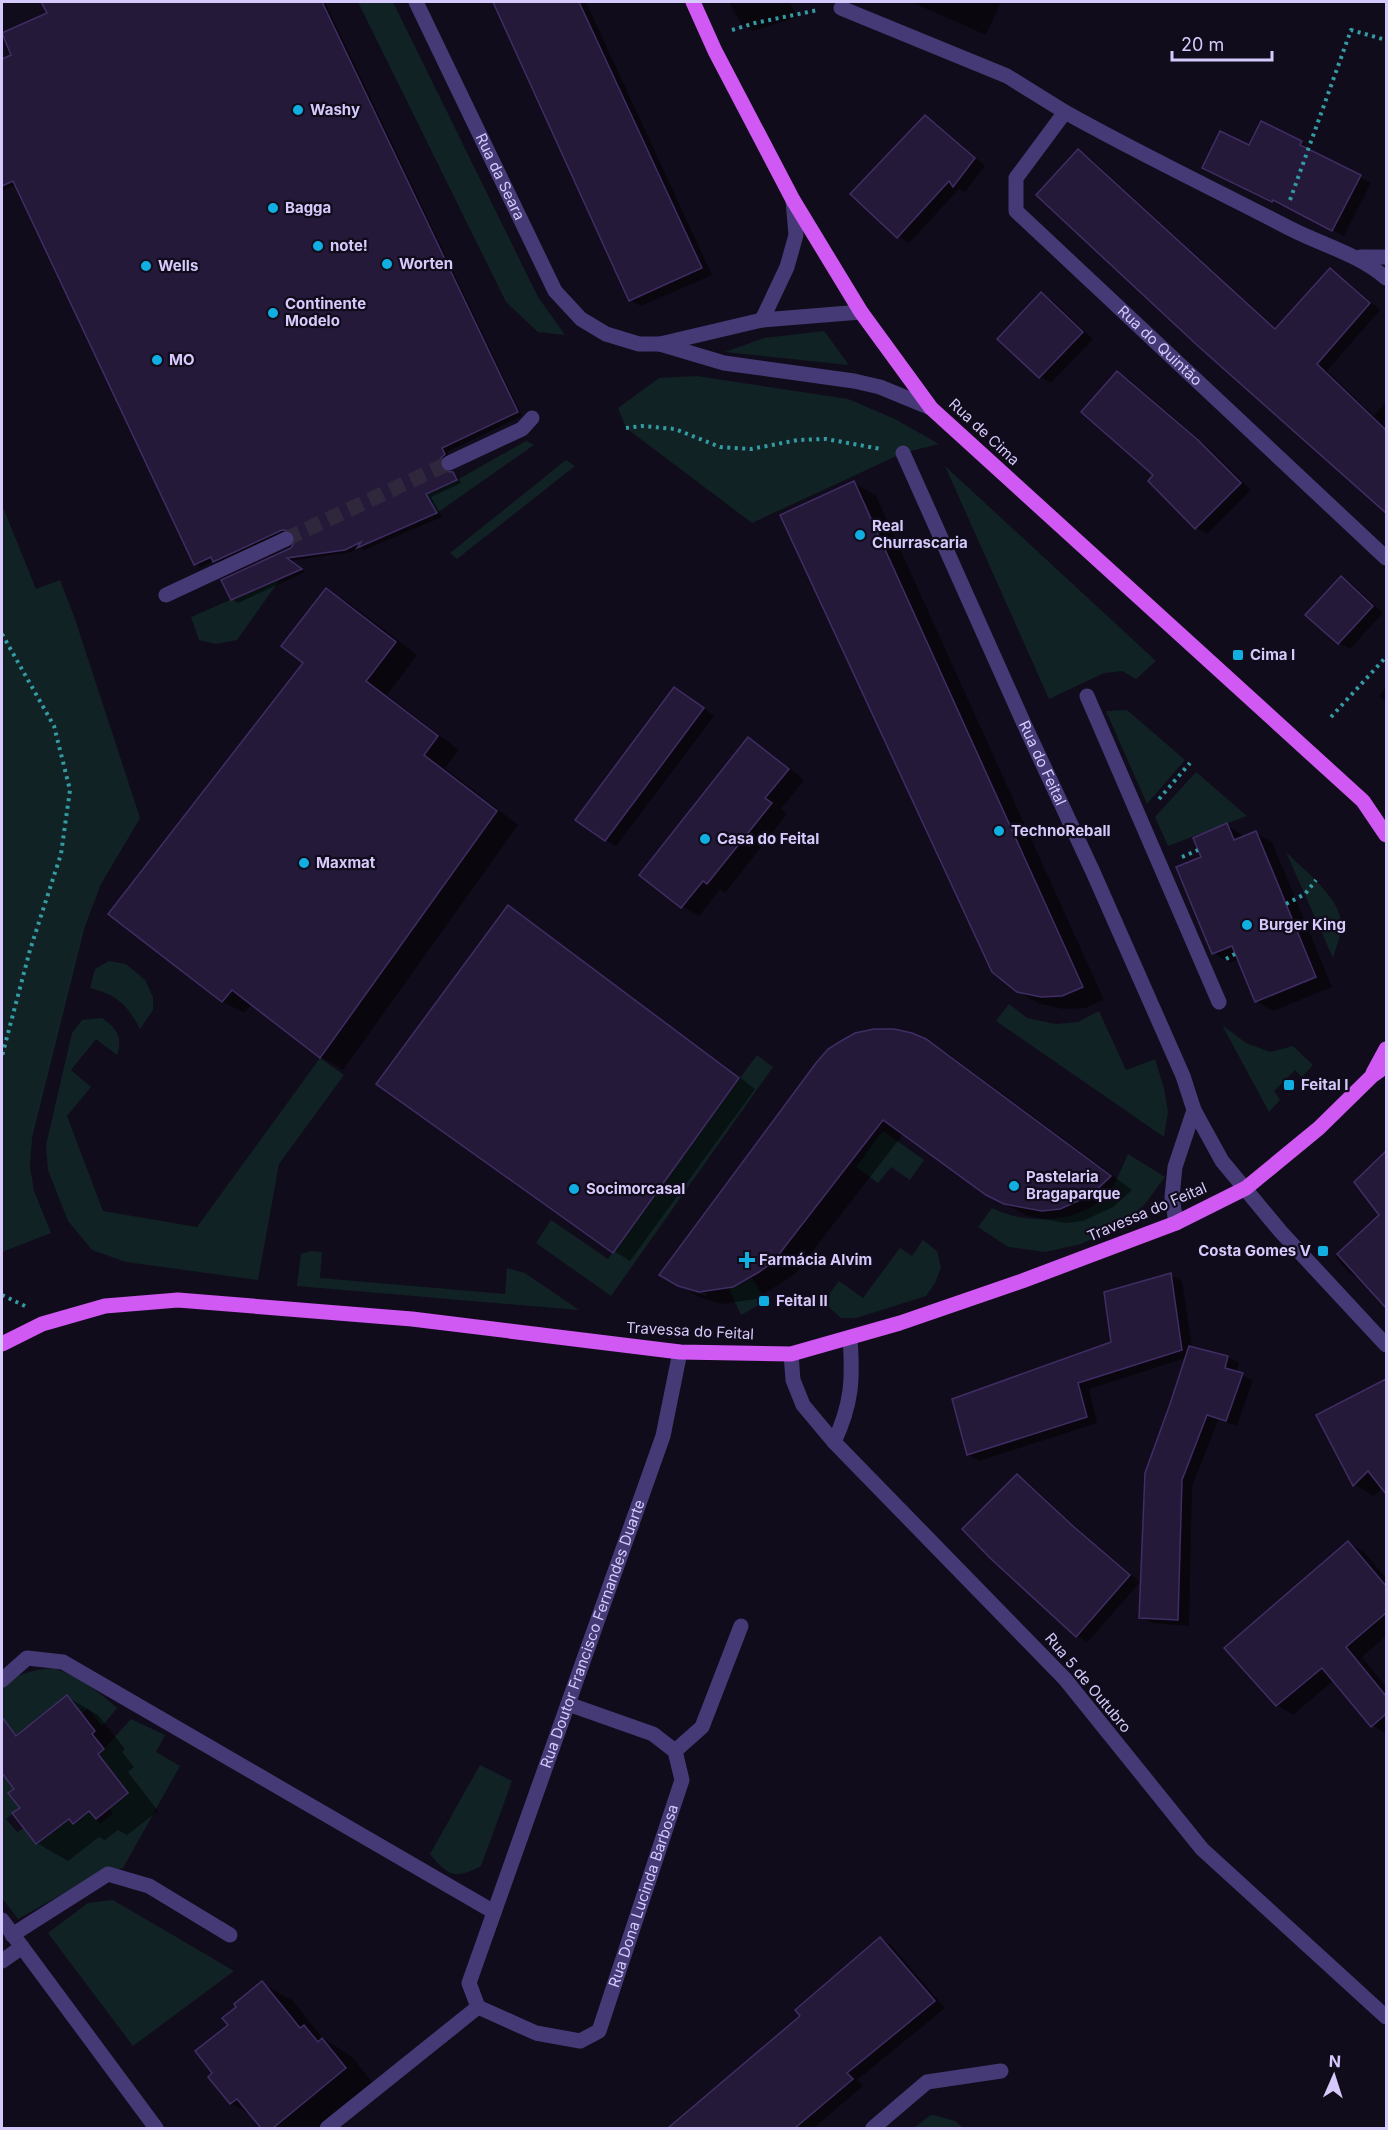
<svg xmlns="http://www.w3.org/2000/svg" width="1388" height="2130" viewBox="0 0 1388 2130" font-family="Inter,sans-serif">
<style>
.green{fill:#102224}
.shadow{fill:#0007}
.building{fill:#25193a;stroke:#402d64;stroke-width:1.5}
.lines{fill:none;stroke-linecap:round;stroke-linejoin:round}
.minor-tunnel{stroke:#2f283d;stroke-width:15;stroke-dasharray:15 8;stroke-linecap:butt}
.path{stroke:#349ba4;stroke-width:4;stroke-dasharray:3 4.5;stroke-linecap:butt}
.minor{stroke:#453a76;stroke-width:15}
.major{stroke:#d058f3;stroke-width:15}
.poi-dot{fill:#10aee1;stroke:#110c1b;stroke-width:2}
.labels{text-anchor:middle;stroke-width:4.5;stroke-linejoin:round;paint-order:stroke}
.poi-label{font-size:15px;font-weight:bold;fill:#d6c9fb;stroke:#110c1b;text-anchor:start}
.street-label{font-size:15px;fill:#d6c9fb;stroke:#110c1b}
</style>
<rect width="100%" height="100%" fill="#110c1b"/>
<g class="green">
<polygon points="358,2 393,2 538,297 565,335 538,332 506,302"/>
<polygon points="824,331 849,365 725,352 764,338"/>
<polygon points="697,376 848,399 895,419 939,444 903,453 752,523 626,428 618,408 659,378"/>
<polygon points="526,441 534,445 437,513 426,494 457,480"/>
<polygon points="566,460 575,466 457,559 450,553"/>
<polygon points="945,466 1156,661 1136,679 1122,671 1104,673 1049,699"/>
<polygon points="2,505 36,589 60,580 74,616 140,818 101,884 85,926 32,1138 30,1167 34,1191 51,1233 2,1252"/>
<polygon points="281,578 237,640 216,644 199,640 191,617"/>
<polygon points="1127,710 1185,760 1147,804 1106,711"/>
<polygon points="1196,772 1247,816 1168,846 1155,817"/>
<path d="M1286,852C1301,867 1336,895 1340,917C1343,931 1337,945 1333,958Z"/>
<path d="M109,961L126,964L145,980L153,997V1010L140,1029C127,1004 117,995 90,988L95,969Z"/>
<polygon points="1009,1004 1027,1018 1056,1024 1078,1022 1099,1011 1126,1070 1155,1059 1164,1088 1168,1112 1164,1137 996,1021"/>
<path d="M102,1018C117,1029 123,1036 117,1055L96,1039L71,1070L91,1087L67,1116L103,1211L197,1227L320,1058L344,1075L279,1164L258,1280L126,1262L92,1250L68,1221L48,1170L46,1145L72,1033L82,1020Z"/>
<polygon points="1222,1025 1246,1043 1270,1052 1293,1046 1313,1065 1302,1077 1295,1070 1274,1091 1280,1100 1269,1112"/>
<polygon points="757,1055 773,1067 611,1296 536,1243 551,1220 608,1259"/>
<polygon points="883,1131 924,1160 910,1180 891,1167 878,1183 856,1167"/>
<path d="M1128,1154L1165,1177L1145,1204L1119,1227L1081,1244L1045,1252L1008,1247L978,1227L992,1208C1027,1226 1081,1224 1109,1192C1117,1181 1122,1167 1128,1154Z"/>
<polygon points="923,1240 937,1251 941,1267 935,1283 926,1296 856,1318 841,1318 829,1307 830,1293 839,1281 863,1298 900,1248 912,1256"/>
<polygon points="311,1251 322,1252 320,1278 505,1294 507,1268 525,1273 579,1310 297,1286 301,1254"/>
<polygon points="752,1278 766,1301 741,1315 729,1289"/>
<path d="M54,1668C79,1677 97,1690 117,1708L102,1726L88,1709L81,1714L67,1696L22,1742L11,1729L7,1742L2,1747V1687C20,1673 31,1670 54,1668Z"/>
<polygon points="131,1719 165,1735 156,1752 180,1766 123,1868 89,1879 18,1919 2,1898 2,1773 23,1781 8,1793 20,1808 6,1819 17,1832 24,1828 36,1844 57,1828 60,1807 73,1824 89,1811 100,1824 113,1814 109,1808 128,1793 107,1766 89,1762 104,1749"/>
<path d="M480,1765L512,1781L481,1866C454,1880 448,1876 430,1854Z"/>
<polygon points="113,1900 234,1971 133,2046 48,1933 88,1903"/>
<polygon points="934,2115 955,2121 963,2128 914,2128 929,2116"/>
</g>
<g class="shadow">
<polygon points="43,2 325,2 522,416 447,452 450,458 446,461 445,471 458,477 461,483 431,497 442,517 364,550 360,548 351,552 290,561 305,572 238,603 232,599 291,549 297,541 294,532 288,533 220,564 214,561 201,567 196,564 16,185 2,191 2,118 11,114 2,93 2,61 13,55 49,14"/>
<polygon points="494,2 586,2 712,275 641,306 630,300"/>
<polygon points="729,2 790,2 797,17 753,31 741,24"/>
<polygon points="911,2 1001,2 986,35"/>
<polygon points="925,117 936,123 985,166 965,192 959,189 909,243 898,236"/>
<polygon points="1262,123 1301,143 1312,149 1311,152 1371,183 1344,236 1284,205 1283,207 1215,173 1250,147"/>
<polygon points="1079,151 1090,158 1277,329 1330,269 1341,276 1380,310 1327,371 1374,416 1386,401 1386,511 1199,345"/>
<polygon points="1041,294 1052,300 1093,339 1051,383 1040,377"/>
<polygon points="1118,373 1129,379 1209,448 1251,490 1207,534 1196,528 1155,475"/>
<polygon points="854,483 876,496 1104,1000 1085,1008 1064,1009 1040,1004 1017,991"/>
<polygon points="1342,578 1352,584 1383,613 1350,649 1339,643"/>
<polygon points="326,590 348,602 417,655 387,695 459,750 445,768 518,825 343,1070 321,1057 252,1004 244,1013 222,1001 305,663"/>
<polygon points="1386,687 1386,702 1379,696"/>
<polygon points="686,695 714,716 616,846 606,840"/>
<polygon points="748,739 765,749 804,780 781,809 787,814 725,893 720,889 699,916 682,906"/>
<polygon points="1227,825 1245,837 1256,833 1272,842 1332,987 1273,1011 1256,1001 1239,959 1230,963 1213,953"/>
<polygon points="509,907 525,917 755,1089 630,1261 614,1251"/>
<polygon points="926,1041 949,1054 1132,1190 1113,1207 1083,1221 1065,1223 1027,1216 986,1193 904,1133 795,1274 756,1299 722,1304 701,1298 689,1291 706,1296 706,1293 681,1285"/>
<polygon points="1386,1153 1386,1308 1362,1280 1349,1273 1335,1257 1381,1215 1356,1182"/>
<polygon points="1171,1275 1182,1281 1192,1348 1228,1357 1239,1363 1236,1373 1253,1380 1237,1426 1218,1420 1192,1487 1189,1626 1152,1623 1141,1617 1186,1358 1089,1389 1097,1423 979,1461 968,1455 1112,1343"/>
<polygon points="1386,1380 1386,1492 1383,1487 1374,1496 1355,1485 1318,1416"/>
<polygon points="1017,1476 1028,1482 1085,1536 1140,1582 1088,1642 1077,1636"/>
<polygon points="1348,1543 1364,1552 1386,1578 1386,1636 1362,1657 1386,1687 1386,1734 1372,1725 1334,1680 1293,1715 1277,1705 1226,1648"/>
<polygon points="67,1697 98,1715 125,1749 122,1752 134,1767 128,1772 158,1811 127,1835 118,1830 105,1840 99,1837 68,1861 37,1843 15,1814 22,1808 16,1789 2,1771 2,1749"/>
<polygon points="880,1939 891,1945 945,2008 857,2080 863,2086 814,2128 671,2128 802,2017"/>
<polygon points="262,1983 293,2001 322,2037 353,2058 375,2086 326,2128 263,2128 253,2116 231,2103 214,2073 230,2025"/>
</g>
<g class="building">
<polygon points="41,2 322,2 518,412 442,448 445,454 441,458 440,467 444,471 453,472 457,480 426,494 437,513 357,548 361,542 345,550 287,558 302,569 231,600 221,580 291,548 296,540 292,531 282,530 213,562 211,557 194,565 13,181 2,186 2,59 11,55 2,33 47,13"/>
<polygon points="493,2 579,2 702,268 629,301"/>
<polygon points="925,115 975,158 953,187 949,181 897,238 850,194"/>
<polygon points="1261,121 1302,141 1300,145 1361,175 1332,231 1273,200 1272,202 1202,168 1220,131 1249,145"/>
<polygon points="1078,149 1275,329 1330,268 1370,303 1317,364 1386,430 1386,513 1198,346 1036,195"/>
<polygon points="1041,292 1083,332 1039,378 997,339"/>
<polygon points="1117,371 1198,440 1241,483 1195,529 1148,481 1153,475 1081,412"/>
<polygon points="854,481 1083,987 1062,996 1041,997 1017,992 992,972 780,515"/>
<polygon points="1341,576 1373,606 1338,644 1305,615"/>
<polygon points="326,588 396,642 366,681 438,736 424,755 497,811 320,1058 232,990 222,1002 108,914 303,663 281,646"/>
<polygon points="674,687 704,708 605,841 575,820"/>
<polygon points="748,737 789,769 765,798 772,803 707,884 703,881 681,908 639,875"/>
<polygon points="1227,823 1234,840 1256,831 1316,977 1255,1002 1232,946 1212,954 1176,867 1201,857 1193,838"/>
<polygon points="508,905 739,1078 613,1253 376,1084"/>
<polygon points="874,1029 894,1029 912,1033 926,1039 1111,1176 1091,1195 1060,1209 1042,1211 1004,1204 986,1195 883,1120 773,1262 759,1272 733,1287 699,1292 678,1286 659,1275 816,1063 828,1049 841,1041 855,1033"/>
<polygon points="1386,1151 1386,1308 1337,1254 1379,1215 1354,1182"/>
<polygon points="1171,1273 1182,1350 1078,1383 1087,1417 967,1455 952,1399 1111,1342 1104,1292"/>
<polygon points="1189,1346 1228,1356 1225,1368 1243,1373 1226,1421 1207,1415 1182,1480 1178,1620 1139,1618 1145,1473 1170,1404"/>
<polygon points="1386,1379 1386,1494 1368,1471 1353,1486 1316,1415"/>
<polygon points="1017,1474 1074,1527 1130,1575 1076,1637 990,1558 962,1529"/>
<polygon points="1348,1541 1386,1586 1386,1613 1346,1647 1386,1696 1386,1714 1371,1727 1322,1668 1276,1706 1224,1648"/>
<polygon points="67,1695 95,1731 92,1734 104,1749 98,1754 128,1793 96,1819 89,1811 73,1824 69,1819 36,1844 12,1813 20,1808 8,1793 14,1789 2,1773 2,1717 16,1736"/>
<polygon points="880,1937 935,2001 847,2073 853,2079 795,2128 668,2128 800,2016 795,2010"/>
<polygon points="262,1981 300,2028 304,2025 318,2042 322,2038 346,2068 273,2128 261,2128 237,2099 230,2104 208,2077 212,2073 195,2051 228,2025 222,2018 236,2007 234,2004"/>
</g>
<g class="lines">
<polyline class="minor-tunnel" points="286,539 449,463"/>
<g class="path">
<polyline points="732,30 755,23 818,10"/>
<polyline points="1290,200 1351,30 1386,40"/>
<polyline points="626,428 642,426 675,429 720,447 751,449 798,440 826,439 881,449"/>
<polyline points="2,634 54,726 70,790 61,854 30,950 2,1056"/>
<polyline points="1331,717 1386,657"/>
<polyline points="1159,799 1190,763"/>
<polyline points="1182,857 1198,850"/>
<polyline points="1286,904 1305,894 1316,880"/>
<polyline points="1226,959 1235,954"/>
<polyline points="2,1295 25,1306"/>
</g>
<g class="minor">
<path id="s1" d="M416,2L555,291L581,319L606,334L639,344H660L762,320L861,312"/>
<polyline points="841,8 1007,76 1065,112"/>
<polyline points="1360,257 1386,257"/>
<path id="s2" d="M1386,278C1358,254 1322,245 1289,228C1214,189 1138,153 1065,112L1016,178V211L1386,558"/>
<polyline points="762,320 787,267 796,235 793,200"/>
<polyline points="660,344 724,363 854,381 880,387 931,408"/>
<path id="s3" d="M903,453L1025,726L1093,872L1183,1076L1194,1110L1222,1161L1281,1232L1386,1345"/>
<polyline points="449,463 522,429 532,418"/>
<polyline points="166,595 286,539"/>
<polyline points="1087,696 1219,1002"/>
<polyline points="1176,1223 1172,1197 1175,1167 1194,1110"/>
<polyline points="791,1354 793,1380 803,1405 834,1442 1065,1679 1202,1849 1386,2017"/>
<path d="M834,1442C852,1404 853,1379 850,1338"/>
<polyline points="2,1680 27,1658 63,1662 494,1912"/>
<polyline points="675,1751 702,1727 741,1626"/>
<polyline points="2,1920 156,2128"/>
<polyline points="12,1935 108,1874 149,1886 230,1935"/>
<polyline points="2,1961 22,1947"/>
<path id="s4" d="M478,2007L469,1983L663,1436L680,1352"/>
<path id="s5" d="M478,2007L536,2033L580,2041L599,2031L682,1780L675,1751L653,1734L568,1704"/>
<polyline points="327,2128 478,2007"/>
<polyline points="873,2128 927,2082 1001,2071"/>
</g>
<g class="major">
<polyline points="693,2 715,51 793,200 861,312 931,408 1363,801 1386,835"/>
<polyline points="1373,1073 1386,1049"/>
<polyline points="2,1344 42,1324 105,1306 178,1300 412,1319 680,1352 791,1354 900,1323 1022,1281 1176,1223 1246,1188 1319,1128 1372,1076 1386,1066"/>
</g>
</g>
<g class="poi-dot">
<circle cx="298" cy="110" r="6"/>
<circle cx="273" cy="208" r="6"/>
<circle cx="318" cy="246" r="6"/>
<circle cx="387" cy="264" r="6"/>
<circle cx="146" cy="266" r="6"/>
<circle cx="273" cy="313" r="6"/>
<circle cx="157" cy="360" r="6"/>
<circle cx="860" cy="535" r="6"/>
<rect x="1232" y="649" width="12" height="12" rx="3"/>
<circle cx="999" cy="831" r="6"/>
<circle cx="705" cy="839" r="6"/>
<circle cx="304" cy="863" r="6"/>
<circle cx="1247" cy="925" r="6"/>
<rect x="1283" y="1079" width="12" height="12" rx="3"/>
<circle cx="1014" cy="1186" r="6"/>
<circle cx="574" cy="1189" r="6"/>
<rect x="1317" y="1245" width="12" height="12" rx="3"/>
<path d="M744 1251h6v6h6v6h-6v6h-6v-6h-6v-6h6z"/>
<rect x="758" y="1295" width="12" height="12" rx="3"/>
</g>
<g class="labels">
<g class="poi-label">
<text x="310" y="115">Washy</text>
<text x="285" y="213">Bagga</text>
<text x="330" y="251">note!</text>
<text x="399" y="269">Worten</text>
<text x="158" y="271">Wells</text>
<text x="285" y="309">Continente<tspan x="285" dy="17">Modelo</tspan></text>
<text x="169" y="365">MO</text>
<text x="872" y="531">Real<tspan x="872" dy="17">Churrascaria</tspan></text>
<text x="1250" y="660">Cima I</text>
<text x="1011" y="836">TechnoReball</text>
<text x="717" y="844">Casa do Feital</text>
<text x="316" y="868">Maxmat</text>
<text x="1259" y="930">Burger King</text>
<text x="1301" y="1090">Feital I</text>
<text x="1026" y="1182">Pastelaria<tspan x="1026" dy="17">Bragaparque</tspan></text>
<text x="586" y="1194">Socimorcasal</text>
<text x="1311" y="1256" text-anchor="end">Costa Gomes V</text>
<text x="759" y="1265">Farmácia Alvim</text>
<text x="776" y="1306">Feital II</text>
</g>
<g class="street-label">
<text dy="5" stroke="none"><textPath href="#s1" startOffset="194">Rua da Seara</textPath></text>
<text dy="5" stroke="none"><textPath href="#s2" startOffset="674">Rua do Quintão</textPath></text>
<text transform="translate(984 432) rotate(43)" y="5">Rua de Cima</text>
<text dy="5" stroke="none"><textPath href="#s3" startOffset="340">Rua do Feital</textPath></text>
<text transform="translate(1147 1212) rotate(-23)" y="5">Travessa do Feital</text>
<text transform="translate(690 1331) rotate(3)" y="5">Travessa do Feital</text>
<text dy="5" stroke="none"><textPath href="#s4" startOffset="396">Rua Doutor Francisco Fernandes Duarte</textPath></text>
<text transform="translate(1088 1683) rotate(50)" y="5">Rua 5 de Outubro</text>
<text dy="5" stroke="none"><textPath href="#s5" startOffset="272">Rua Dona Lucinda Barbosa</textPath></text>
</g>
</g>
<rect width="1388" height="2130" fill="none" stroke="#d6c9fb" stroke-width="6"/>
<g transform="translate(1334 2076) rotate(3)" stroke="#110c1b" stroke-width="4.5" paint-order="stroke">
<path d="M0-4.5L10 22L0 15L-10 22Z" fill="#d6c9fb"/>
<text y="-9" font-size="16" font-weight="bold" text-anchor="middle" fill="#d6c9fb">N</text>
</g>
<path d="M1172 51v9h100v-9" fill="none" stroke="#d6c9fb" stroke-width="3"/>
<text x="1181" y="51" font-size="18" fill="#d6c9fb" stroke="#110c1b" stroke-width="4.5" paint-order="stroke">20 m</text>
</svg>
